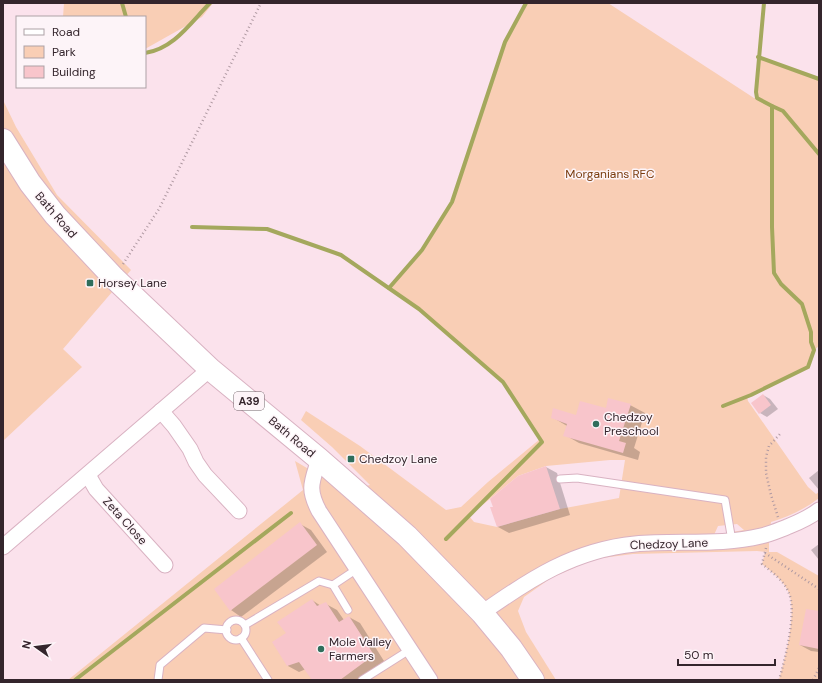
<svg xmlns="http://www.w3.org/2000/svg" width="822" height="683" viewBox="0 0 822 683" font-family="'DM Sans',sans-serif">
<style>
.green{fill:#f9ceb5;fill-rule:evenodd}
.shadow{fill:#0003}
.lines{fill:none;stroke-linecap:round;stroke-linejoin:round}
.stream{stroke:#a4a85d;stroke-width:4}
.building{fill:#f8c5cb}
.service-casing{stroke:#d9b2c2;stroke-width:9}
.minor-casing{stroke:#d9b2c2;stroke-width:17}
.primary-casing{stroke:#d9b2c2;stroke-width:24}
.path{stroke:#af99a2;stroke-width:2.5;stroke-dasharray:1 3;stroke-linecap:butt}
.service{stroke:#fff;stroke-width:7}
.minor{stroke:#fff;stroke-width:15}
.primary{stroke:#fff;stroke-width:22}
.poi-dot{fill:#2f6e5b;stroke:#fdf4f8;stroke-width:1.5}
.labels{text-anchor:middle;stroke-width:3;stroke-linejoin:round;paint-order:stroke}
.shield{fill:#fdf4f8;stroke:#706369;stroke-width:1}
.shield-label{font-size:11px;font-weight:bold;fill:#34252c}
.park-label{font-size:12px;fill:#7a3c0f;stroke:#fdf4f8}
.street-label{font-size:12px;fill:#34252c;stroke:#fdf4f8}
.poi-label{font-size:12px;fill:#34252c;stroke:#fdf4f8;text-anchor:start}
</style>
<rect width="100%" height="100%" fill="#fbe2ec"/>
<g class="green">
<polygon points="64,3 213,3 202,17 145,49 145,17 63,17"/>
<path d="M526,3H608L754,98H757L756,92L758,57L819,79V346L814,350L808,367L747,397L748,401L808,487L816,494L819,492V498C805,509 788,517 771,522L769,541V552H777L819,576V680H779C785,659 798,610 788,591C783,580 772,572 762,564L765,553L768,552L757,551L633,554L594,559L551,578L524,597L518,611L526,632L556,680H439L417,648L430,680H68L303,490L295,461L346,491L370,485L332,447L301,420L306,411L360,446L446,510L461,507L488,482L540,439L503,382L419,309L389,288L422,250L452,202L505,42ZM610,460H625L619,498L560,509L497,527L474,522L469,516L518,476L546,466ZM737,524L744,530L714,535L718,526Z"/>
<polygon points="3,100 16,127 57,195 131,270 63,349 82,367 3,441"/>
</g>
<g class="shadow">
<polygon points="763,395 770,399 778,409 767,417 760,413"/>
<polygon points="630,405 645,413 634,448 640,452 638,460 579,443 565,435 567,426 552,417 577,416"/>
<polygon points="546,467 557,473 570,515 509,533 498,527 494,507"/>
<polygon points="819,470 819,490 809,478"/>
<polygon points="300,524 311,530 327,552 241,617 231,610"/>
<polygon points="819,544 819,560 811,550"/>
<polygon points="312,600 321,606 326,604 337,610 344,620 349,617 360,623 384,661 359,680 313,680 306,669 299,672 288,666 288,633"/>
<polygon points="819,612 819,652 811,651 800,645"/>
</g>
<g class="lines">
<g class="stream">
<polyline points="122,3 126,17"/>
<path d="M145,53C174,49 191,22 210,3"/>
<polyline points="758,57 819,79"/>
<polyline points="772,106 783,111 819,154"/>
<polyline points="192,227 267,229 341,255 419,309 503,382 542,442 446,539"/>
<polyline points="389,288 422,250 452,202 505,42 526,3"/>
<polyline points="723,406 751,395 808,367 814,350 811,342 811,332 802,304 781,284 774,273 772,227 772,106 757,98 756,92 764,3"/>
<polyline points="75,680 291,513"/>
</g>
</g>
<g class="building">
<polygon points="763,394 771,405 759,414 751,403"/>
<polygon points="608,398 631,404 619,441 626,443 623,453 563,436 567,424 551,418 553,408 576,415 580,401 606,408"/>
<polygon points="546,466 560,509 497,527 490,507 493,507 490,499 518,476"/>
<polygon points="300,522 317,545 230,611 214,589"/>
<polygon points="312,599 317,606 326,602 339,622 349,616 374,655 340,680 312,680 299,662 287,666 272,642 286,633 277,622"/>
<polygon points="806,609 819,611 819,649 799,645"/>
</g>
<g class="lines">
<defs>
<g id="service">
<polyline points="560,479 577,478 725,500 732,541"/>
<polyline points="348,610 333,585 357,569"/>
<circle cx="236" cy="630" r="10"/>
<polyline points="245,625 319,581 333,585"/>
<polyline points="241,638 268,680"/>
<polyline points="158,680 160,665 204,628 227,630"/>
<polyline points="362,680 411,649"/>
</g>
<g id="minor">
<polyline points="161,411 174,426 190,449 196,462 205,475 239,511"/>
<path d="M319,459C312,482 307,488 319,511L430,680"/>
<polyline points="88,475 96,489 165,565"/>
<polyline points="3,547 210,369"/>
<path d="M482,613C530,579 574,550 635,544C677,540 720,546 761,536C770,534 779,530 787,527C799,522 809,518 819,510"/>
</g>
<polyline id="primary" points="3,140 30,183 55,215 114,278 210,369 319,459 407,536 482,613 511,648 533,680"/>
</defs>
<use href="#service" class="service-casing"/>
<use href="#minor" class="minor-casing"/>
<use href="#primary" class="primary-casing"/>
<g class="path">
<polyline points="123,264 159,209 261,3"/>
<polyline points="778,517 771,495 766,473 766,457 769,446 780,434"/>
<path d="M766,548L762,564C772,572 783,580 788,591C798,610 785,659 779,680"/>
<polyline points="765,553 819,589"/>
<polyline points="813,680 819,668"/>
</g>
<use href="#service" class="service"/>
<use href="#minor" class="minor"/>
<use href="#primary" class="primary"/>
</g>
<g class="poi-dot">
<rect x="86" y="279" width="8" height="8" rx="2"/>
<circle cx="596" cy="424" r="4"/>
<rect x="347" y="455" width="8" height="8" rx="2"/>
<circle cx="321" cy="649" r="4"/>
</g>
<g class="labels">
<rect class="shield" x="234" y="392" width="30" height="18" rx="3"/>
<g class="shield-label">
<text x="249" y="405">A39</text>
</g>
<g class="park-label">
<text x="610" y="178">Morganians RFC</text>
</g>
<g class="street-label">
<text transform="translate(56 215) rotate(49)" y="4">Bath Road</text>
<text transform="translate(292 437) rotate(40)" y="4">Bath Road</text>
<text transform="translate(125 521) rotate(48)" y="4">Zeta Close</text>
<text transform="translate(669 544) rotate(-2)" y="4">Chedzoy Lane</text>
</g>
<g class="poi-label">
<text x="98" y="287">Horsey Lane</text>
<text x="604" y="421">Chedzoy<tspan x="604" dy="14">Preschool</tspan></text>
<text x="359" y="463">Chedzoy Lane</text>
<text x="329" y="646">Mole Valley<tspan x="329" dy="14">Farmers</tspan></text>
</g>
</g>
<rect width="822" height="683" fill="none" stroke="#34252c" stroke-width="8"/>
<rect x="16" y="16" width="130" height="72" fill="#fdf4f8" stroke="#ada1a6"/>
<rect x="24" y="29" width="20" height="6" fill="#ffffff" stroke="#ada1a6"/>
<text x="52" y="36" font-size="12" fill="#34252c">Road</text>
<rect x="24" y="46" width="20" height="12" fill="#f9ceb5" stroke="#ada1a6"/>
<text x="52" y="56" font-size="12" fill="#34252c">Park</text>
<rect x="24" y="66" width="20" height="12" fill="#f8c5cb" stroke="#ada1a6"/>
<text x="52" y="76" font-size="12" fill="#34252c">Building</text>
<g transform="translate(36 647) rotate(284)" stroke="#fdf4f8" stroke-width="3" paint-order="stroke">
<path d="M0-3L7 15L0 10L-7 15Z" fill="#34252c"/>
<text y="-6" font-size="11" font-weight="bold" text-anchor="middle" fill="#34252c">N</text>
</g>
<path d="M678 659v6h97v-6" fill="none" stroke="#34252c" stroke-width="2"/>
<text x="684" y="659" font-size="12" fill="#34252c" stroke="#fdf4f8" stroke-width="3" paint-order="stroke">50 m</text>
</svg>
